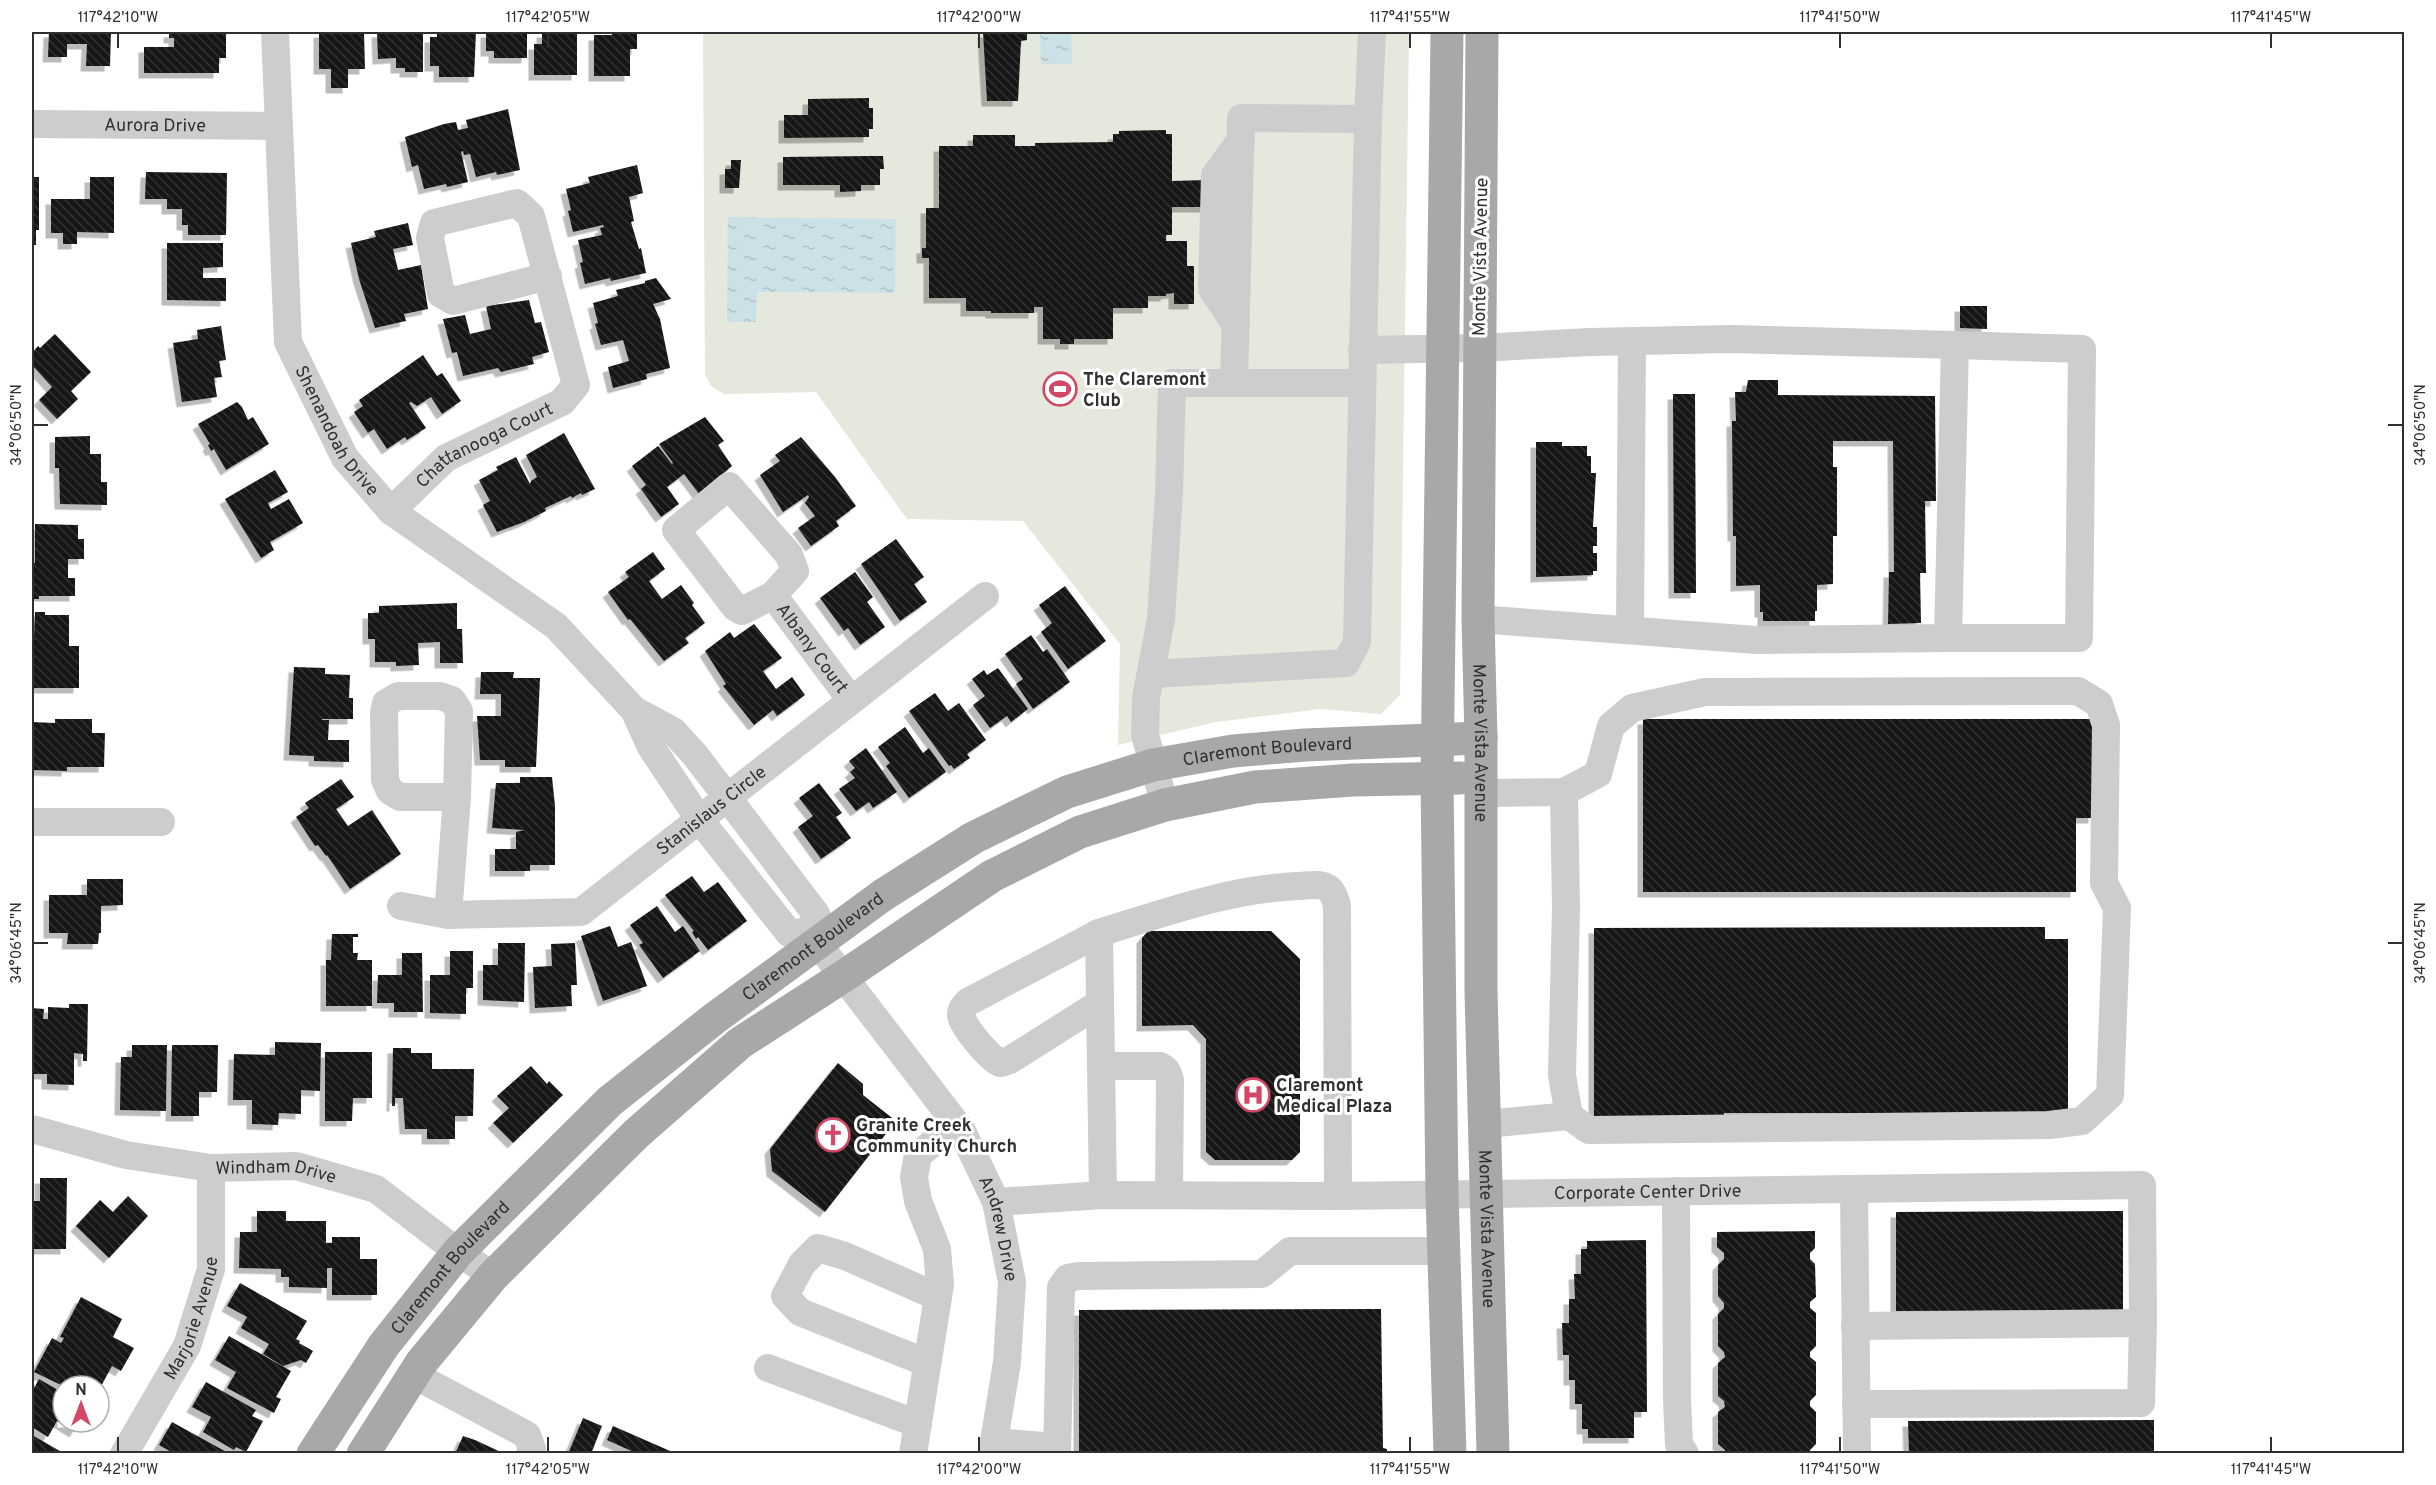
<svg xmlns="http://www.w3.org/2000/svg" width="2436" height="1485" viewBox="0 0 2436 1485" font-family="Overpass,sans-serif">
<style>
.park{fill:#e5e8dd}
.water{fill:url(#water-ripples)}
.building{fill:url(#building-back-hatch);filter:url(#shadow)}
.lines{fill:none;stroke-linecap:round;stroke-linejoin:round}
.minor{stroke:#cdcdcd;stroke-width:28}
.major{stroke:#a8a8a8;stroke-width:33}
.ticks{fill:none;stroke:#303030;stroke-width:2}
.labels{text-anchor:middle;stroke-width:6;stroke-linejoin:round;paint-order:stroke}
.street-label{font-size:18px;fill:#303030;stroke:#fff}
.poi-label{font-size:18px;font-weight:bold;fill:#303030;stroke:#fff;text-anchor:start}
.neatline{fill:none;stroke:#303030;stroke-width:2}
.ticks-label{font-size:15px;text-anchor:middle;fill:#303030}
</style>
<defs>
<pattern id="water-ripples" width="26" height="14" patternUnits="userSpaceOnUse" patternTransform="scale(1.5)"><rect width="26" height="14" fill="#cce0e7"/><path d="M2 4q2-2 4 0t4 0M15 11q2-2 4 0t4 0" fill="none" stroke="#b0c0c6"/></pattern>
<pattern id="building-back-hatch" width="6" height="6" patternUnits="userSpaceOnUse" patternTransform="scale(1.5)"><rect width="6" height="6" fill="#171717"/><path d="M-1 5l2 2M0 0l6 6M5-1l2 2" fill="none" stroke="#303030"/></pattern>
<filter id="shadow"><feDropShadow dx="-5.5" dy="5.5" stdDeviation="0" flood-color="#0004"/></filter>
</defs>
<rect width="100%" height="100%" fill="#fff"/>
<polygon class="park" points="703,32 1409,32 1400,695 1381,714 1320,709 1216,722 1118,745 1120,644 1023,521 907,519 816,392 724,394 711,386 705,375"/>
<g class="water">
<polygon points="1040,32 1071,32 1072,64 1041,64"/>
<polygon points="728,217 896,219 895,293 757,292 756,322 727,322"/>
</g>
<g class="building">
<polygon points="49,32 111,32 110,66 86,66 87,44 67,44 67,57 48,57"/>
<polygon points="169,32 226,32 226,58 219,58 219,73 144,73 144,47 174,47 174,38 169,38"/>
<polygon points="319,32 364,32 365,69 348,69 348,88 331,88 331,69 319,69"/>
<polygon points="377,32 423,32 423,72 405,72 405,68 396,68 396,58 378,59"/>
<polygon points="437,32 476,32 474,77 439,77 439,66 430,66 430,37 437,37"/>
<polygon points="486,32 527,32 527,58 494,58 494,51 486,51"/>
<polygon points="542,32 572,32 572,34 577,34 577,75 534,75 534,44 542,44"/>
<polygon points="612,32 637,32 637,49 630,49 630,76 594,76 594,35 612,35"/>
<polygon points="983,32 1027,32 1027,40 1021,41 1018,101 987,101"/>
<polygon points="869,98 869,108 873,108 873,129 869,129 869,137 784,138 784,115 808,115 808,99"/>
<polygon points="508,109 520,170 497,175 496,172 476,177 470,154 464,155 463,151 461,152 468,182 447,187 446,184 424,189 418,165 412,167 405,137 444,124 456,122 458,130 468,128 466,120"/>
<polygon points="1166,130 1166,134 1172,134 1172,181 1206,180 1206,207 1172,207 1172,235 1166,235 1166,241 1187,241 1187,266 1194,266 1194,304 1174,304 1174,293 1166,294 1166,296 1148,296 1148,308 1113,308 1113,339 1074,339 1074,344 1060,344 1060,339 1043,339 1043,307 1034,307 1034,313 991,313 991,311 966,311 966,298 929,298 929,258 922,258 922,248 926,248 926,208 939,208 939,146 973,146 973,135 1015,135 1015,146 1035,146 1035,143 1113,142 1113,134 1119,134 1119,131"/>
<polygon points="869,156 883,156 884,169 880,169 880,185 861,185 861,191 840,192 840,185 783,185 783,157"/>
<polygon points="731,160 741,160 739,188 725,188 725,169 731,169"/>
<polygon points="637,165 643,193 629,197 634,221 631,222 639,249 641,248 646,273 611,281 610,278 585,284 580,263 583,262 578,240 602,235 600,228 604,227 603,225 573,232 568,211 571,210 566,189 590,183 588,177"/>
<polygon points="146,172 227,173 226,235 188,235 188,225 182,225 182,209 167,209 167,199 145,199"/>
<polygon points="32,177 39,177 39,230 36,230 36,245 32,245"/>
<polygon points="90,177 114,177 114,233 77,232 77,244 63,244 63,233 51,233 51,199 90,199"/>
<polygon points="408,223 413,245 393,249 398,270 421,265 428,309 404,314 406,321 375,328 359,279 351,243 376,237 374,231"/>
<polygon points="167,243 223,243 223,267 203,268 203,278 226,278 226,301 167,300"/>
<polygon points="656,278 671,299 653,304 660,319 670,368 646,374 647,379 613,388 608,367 629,361 623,340 601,345 595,324 598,323 593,303 618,296 616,290 645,283 645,281"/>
<polygon points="529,300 535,323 541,322 549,352 532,357 534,364 501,372 498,368 463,376 457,352 452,353 443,319 465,315 470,334 491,329 486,306"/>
<polygon points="1960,306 1987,306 1987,329 1960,328"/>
<polygon points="221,326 226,360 219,361 222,377 214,378 217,397 182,402 173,343 198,339 197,330"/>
<polygon points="55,334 91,372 71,391 78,399 57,419 39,400 52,387 32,365 32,353 38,346 40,348"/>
<polygon points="423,355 437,376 442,373 461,401 442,414 431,397 417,406 411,402 409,403 426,428 407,440 405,437 387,449 374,429 368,433 354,412 363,406 359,400"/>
<polygon points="1748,380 1778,380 1778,395 1935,396 1936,501 1925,501 1926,573 1920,573 1921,623 1888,624 1889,572 1894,572 1893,441 1833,441 1833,467 1837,467 1837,536 1833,536 1833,584 1817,585 1817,611 1815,611 1815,621 1763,621 1763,612 1760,612 1760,585 1736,586 1736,536 1733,536 1732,421 1736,421 1735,392 1746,392"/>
<polygon points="1673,394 1695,394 1696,593 1674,593"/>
<polygon points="237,402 242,407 248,420 253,417 269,444 226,470 214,449 211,451 208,445 210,444 198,424"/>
<polygon points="705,417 724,441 718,445 732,466 699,494 684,474 667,487 679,504 661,517 641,489 646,485 632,466 658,446 672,464 673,463 659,444"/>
<polygon points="564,433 595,489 582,495 581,493 572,498 571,496 545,508 546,511 524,522 497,532 483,505 490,501 479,480 498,470 496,467 516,457 530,484 531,481 537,477 526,455"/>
<polygon points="90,436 90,454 101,454 101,482 107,482 107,505 60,504 59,468 55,468 55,437"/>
<polygon points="801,437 835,477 856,506 836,521 839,526 811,546 798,528 815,516 805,503 809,497 808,495 783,512 760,475 780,461 775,455"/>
<polygon points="1536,442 1562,442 1562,446 1587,446 1587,456 1591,456 1591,473 1596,473 1593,527 1597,527 1597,546 1593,546 1593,553 1597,553 1597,571 1593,571 1593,575 1536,577"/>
<polygon points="275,470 288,492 268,503 271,509 289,499 303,523 270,542 274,550 261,558 225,499"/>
<polygon points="35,524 78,525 78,539 84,539 84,559 68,559 68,578 75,578 75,596 39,596 39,599 32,599 32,563 35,563"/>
<polygon points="896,539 924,577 914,584 927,602 900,621 861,564"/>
<polygon points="653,552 665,569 649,581 662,599 681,585 694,603 692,605 705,623 685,638 689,643 664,661 630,619 628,620 608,592 629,577 625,572"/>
<polygon points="855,572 873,597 867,602 885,627 860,645 848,628 844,631 820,598"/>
<polygon points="1065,586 1106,641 1068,669 1041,632 1052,623 1039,605"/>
<polygon points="457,603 457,629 462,629 463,663 440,663 440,642 418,643 419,665 396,666 396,662 375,662 375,639 368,639 368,613 379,613 379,606"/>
<polygon points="35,612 45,612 45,615 69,615 69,646 79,646 79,688 32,688"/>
<polygon points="754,624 782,658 763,671 776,689 792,677 805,695 777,716 773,710 754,725 723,686 726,684 705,651 730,632 734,638"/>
<polygon points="1031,635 1043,652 1047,649 1070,682 1033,709 1016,684 1023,679 1005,654"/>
<polygon points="294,667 325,668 325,674 350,675 349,698 353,698 353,719 322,719 322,720 329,720 328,740 349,740 349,762 314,761 314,756 289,755"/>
<polygon points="998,668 1028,709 1011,722 1007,716 990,728 973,705 985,696 972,679 984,670 987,675"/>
<polygon points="481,672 514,672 513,678 540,678 536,767 505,767 505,760 480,760 477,716 501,716 501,694 480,694"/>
<polygon points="935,693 948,711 959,703 986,740 967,754 970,758 954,769 951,765 949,766 909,711"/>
<polygon points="55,719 92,719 92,733 105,733 104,767 67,767 67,771 32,770 32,722 55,723"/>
<polygon points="1643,719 2094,719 2094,818 2076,818 2076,892 1643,892"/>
<polygon points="905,727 923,753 929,748 946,772 909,798 886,766 890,763 878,747"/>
<polygon points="866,748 897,792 873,808 869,802 856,811 839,789 855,778 850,772 855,768 849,761"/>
<polygon points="520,777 552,777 555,806 555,865 530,865 530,871 495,871 495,849 516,849 516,832 524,830 492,828 496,783 520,783"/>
<polygon points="341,779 354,797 336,809 348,826 372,810 401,854 350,889 327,855 326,856 318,845 315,846 296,817 309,808 305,803"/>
<polygon points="819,783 842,813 836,817 851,838 821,859 798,827 813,816 799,798"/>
<polygon points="692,876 704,892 718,882 747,921 708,950 698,937 696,939 692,932 694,931 665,895"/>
<polygon points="87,879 123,879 123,905 101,906 101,933 99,933 98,944 67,944 68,933 49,933 49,895 87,895"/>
<polygon points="657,906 675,932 683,926 700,951 663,978 639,945 643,943 630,925"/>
<polygon points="610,926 618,947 631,942 647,986 603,1001 581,936"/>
<polygon points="2045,927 2045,939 2068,939 2068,1113 1724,1113 1724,1121 1594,1121 1594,928"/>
<polygon points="1148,931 1271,931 1300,959 1300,1152 1292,1160 1215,1160 1206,1152 1206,1039 1193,1025 1142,1026 1142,938"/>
<polygon points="332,934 358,934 358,937 353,937 353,953 358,953 357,960 372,960 372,1006 326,1006 326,960 331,960"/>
<polygon points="498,943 525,943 524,1002 483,1000 483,965 498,965"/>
<polygon points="575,943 577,985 571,985 572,1006 535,1008 533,967 552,966 551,944"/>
<polygon points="450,951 473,951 473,988 466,988 466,1014 430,1013 430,975 450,975"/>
<polygon points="402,953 422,953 423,1012 394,1012 394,1003 377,1003 378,975 402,975"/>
<polygon points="69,1004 88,1004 87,1061 83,1061 83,1054 74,1053 74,1085 47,1084 47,1074 32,1074 32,1008 44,1009 43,1019 48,1019 48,1007 69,1008"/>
<polygon points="275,1042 321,1043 320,1091 301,1090 301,1114 279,1113 278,1125 252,1124 252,1100 233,1100 234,1054 275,1055"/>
<polygon points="132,1045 167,1045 166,1111 120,1110 121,1057 132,1057"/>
<polygon points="172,1045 218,1045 217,1092 199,1092 199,1116 171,1116"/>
<polygon points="393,1048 411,1048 411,1053 432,1053 432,1069 474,1069 473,1116 455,1116 455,1139 427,1139 427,1129 405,1129 403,1098 395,1098 395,1106 392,1106"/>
<polygon points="325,1052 372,1052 372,1098 353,1098 352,1121 325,1121"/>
<polygon points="838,1063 863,1084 863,1095 896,1121 825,1212 772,1171 770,1149"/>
<polygon points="531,1066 547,1084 549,1081 563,1095 513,1143 493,1123 509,1108 497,1096"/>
<polygon points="40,1178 67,1178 66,1249 32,1249 32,1201 40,1201"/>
<polygon points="128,1196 148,1216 109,1258 76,1226 100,1200 113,1212"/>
<polygon points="257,1211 286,1211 286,1221 326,1221 326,1243 332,1243 332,1237 360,1237 360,1259 377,1259 377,1295 332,1295 332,1268 327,1268 327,1288 289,1287 289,1277 281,1277 281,1269 239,1268 240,1232 257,1232"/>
<polygon points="2123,1211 2123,1310 1896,1311 1896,1212"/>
<polygon points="1815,1231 1815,1248 1810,1253 1810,1259 1815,1264 1816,1297 1810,1302 1810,1308 1816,1313 1816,1346 1810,1352 1810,1357 1816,1362 1816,1395 1810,1401 1810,1406 1816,1412 1816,1444 1810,1450 1810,1453 1725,1453 1725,1450 1718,1444 1718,1412 1725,1407 1724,1401 1718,1396 1718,1363 1725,1357 1724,1352 1718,1346 1718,1314 1724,1308 1724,1303 1718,1296 1718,1265 1724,1259 1724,1253 1717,1247 1717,1232"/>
<polygon points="1646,1240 1647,1412 1634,1412 1634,1438 1588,1438 1588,1429 1582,1429 1582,1404 1575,1404 1575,1380 1569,1380 1569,1355 1563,1355 1562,1323 1569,1323 1569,1299 1575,1299 1574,1274 1581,1274 1581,1249 1587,1249 1587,1241"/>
<polygon points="240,1283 307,1321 296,1339 300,1341 299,1343 313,1351 306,1363 301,1360 283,1366 263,1354 269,1344 241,1328 247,1317 227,1306"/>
<polygon points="81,1297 122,1319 113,1337 134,1348 121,1371 112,1366 99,1390 99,1386 63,1386 34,1372 52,1338 61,1343 64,1338 60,1337"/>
<polygon points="1381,1309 1383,1448 1387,1449 1387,1454 1079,1454 1079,1310"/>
<polygon points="229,1336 291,1371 276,1397 281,1399 274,1413 227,1388 236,1372 215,1360"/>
<polygon points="39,1379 63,1393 63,1422 81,1422 75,1432 57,1421 48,1437 32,1427 32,1392"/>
<polygon points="206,1382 256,1410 252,1416 263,1421 246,1452 236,1447 234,1450 203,1432 211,1417 192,1407"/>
<polygon points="583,1418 602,1426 591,1454 568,1454"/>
<polygon points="2154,1420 2154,1454 1909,1454 1908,1421"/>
<polygon points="172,1422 230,1454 175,1454 159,1445"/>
<polygon points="613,1426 677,1454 638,1454 607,1440"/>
<polygon points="32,1435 65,1454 32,1454"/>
<polygon points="463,1436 475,1440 505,1454 455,1454"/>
</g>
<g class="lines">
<g class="minor">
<path id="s1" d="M275,32L288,342L345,458L391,511L556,626L634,710L673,731L695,755L816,914L809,932"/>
<path id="s2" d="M32,124L277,126"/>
<polyline points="1236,325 1212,289 1215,175 1241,140"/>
<polyline points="1362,350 1479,348 1590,342 1731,339 1955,345 1948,638 1756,640 1478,619"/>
<polyline points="1234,383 1241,118 1368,119"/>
<path id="s3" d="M391,511L446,458L562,402L576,385L531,216L517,203L434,223L430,238L441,294L453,301L548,276"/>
<path id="s4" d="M773,595L742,611L735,607L676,530L729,486L789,555L795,571L773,595L851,700"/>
<polyline points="1630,629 1632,341"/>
<polyline points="1948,638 2079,638 2082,349 1955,345"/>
<polyline points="1152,674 1346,663 1357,642 1368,119 1372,32"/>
<polyline points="634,710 651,747 699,819 789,933 809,932"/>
<polyline points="1480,793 1564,792 1598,774 1611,726 1632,708 1705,692 2078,691 2099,704 2106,725 2104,883 2117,908 2110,1095 2082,1121 2049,1125 1589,1130 1569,1116 1562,1075 1566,908 1564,792"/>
<polyline points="1165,805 1145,735 1146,698 1161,619 1169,493 1172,383 1361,383"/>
<polyline points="32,822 161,822"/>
<path id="s5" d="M401,906L448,915L581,912L985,596"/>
<polyline points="448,915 457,797 459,711 452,700 440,696 398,696 386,703 384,713 385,780 390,791 400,797 457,797"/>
<path id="s6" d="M809,932L962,1131L996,1202L1012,1282L1007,1362L992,1454"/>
<path d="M1099,933L968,1002C964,1006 961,1009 961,1015C962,1026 990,1059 1000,1063L1010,1060L1100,1003"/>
<path d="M1101,1066H1160C1167,1069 1168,1073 1170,1080L1169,1195"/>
<polyline points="1486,1124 1569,1116"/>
<path id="s7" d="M32,1129L126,1155L211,1168L296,1166L376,1189L458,1252L493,1276"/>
<polyline points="1854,1190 1857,1454"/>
<polyline points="1676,1191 1677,1400 1679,1444 1685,1454"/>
<path d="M1103,1195L1099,933C1164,913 1229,889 1298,886C1306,886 1318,883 1326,887C1333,890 1335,899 1337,906L1338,1196"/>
<path id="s8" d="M996,1202L1103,1195L1338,1196L2142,1185L2143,1323"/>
<polyline points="1855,1326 2143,1323 2141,1403 1856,1404"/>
<polyline points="927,1363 800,1312 785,1296 802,1264 818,1248 845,1256 938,1297"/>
<polyline points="768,1368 918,1424"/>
<polyline points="414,1375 527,1435 532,1449 530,1454"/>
<polyline points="994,1442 1057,1447"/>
<path id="s9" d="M124,1454L187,1346L211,1269V1168"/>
<polyline points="913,1454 940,1284 937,1249 918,1201 914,1177 918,1155 956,1124"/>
<polyline points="1057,1454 1061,1287 1068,1278 1078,1276 1262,1274 1290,1251 1444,1251"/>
</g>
<g class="major">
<polyline points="1447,32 1437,778 1442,1194 1450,1454"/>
<path id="s10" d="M1482,32L1478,619L1481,738V991L1493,1454"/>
<path id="s11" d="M313,1454L384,1345L458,1252L610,1101L715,1018L883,895L973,838L1067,792L1153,765L1233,751L1305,745L1481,738"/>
<polyline points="363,1454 421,1363 493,1276 636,1134 740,1043 844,976 992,876 1080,832 1165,805 1255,787 1353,780 1460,778"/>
</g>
</g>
<path class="ticks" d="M118,33V48M548,33V48M979,33V48M1410,33V48M1840,33V48M2271,33V48M33,425H48M2388,425H2403M33,943H48M2388,943H2403M118,1437V1452M548,1437V1452M979,1437V1452M1410,1437V1452M1840,1437V1452M2271,1437V1452"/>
<defs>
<symbol id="stadium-ring" viewBox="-11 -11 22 22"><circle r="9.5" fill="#fff" stroke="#d24866" stroke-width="1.5"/><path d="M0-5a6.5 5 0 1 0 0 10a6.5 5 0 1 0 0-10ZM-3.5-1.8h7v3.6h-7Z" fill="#d24866"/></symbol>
<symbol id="hospital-ring" viewBox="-11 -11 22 22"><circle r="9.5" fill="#fff" stroke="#d24866" stroke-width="1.5"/><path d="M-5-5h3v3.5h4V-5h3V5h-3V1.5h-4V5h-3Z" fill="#d24866"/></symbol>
<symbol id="church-ring" viewBox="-11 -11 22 22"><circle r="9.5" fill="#fff" stroke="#d24866" stroke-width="1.5"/><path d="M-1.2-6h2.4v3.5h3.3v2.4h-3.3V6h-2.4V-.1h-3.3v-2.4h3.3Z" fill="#d24866"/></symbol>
</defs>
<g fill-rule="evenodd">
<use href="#stadium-ring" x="1041" y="370" width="38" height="38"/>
<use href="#hospital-ring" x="1234" y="1076" width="38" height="38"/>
<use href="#church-ring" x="814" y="1116" width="38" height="38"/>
</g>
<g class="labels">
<g class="street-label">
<text dy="6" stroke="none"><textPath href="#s2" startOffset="123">Aurora Drive</textPath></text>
<text transform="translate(1480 257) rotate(-89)" y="6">Monte Vista Avenue</text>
<text dy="6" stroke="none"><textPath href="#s1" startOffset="412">Shenandoah Drive</textPath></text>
<text dy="6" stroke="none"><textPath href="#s3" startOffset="116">Chattanooga Court</textPath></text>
<text dy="6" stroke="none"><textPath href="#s4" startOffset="416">Albany Court</textPath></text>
<text dy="6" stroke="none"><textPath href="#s10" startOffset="711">Monte Vista Avenue</textPath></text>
<text dy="6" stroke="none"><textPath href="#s11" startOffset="1222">Claremont Boulevard</textPath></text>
<text dy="6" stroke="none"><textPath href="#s5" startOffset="346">Stanislaus Circle</textPath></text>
<text dy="6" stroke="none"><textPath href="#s11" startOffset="718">Claremont Boulevard</textPath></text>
<text dy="6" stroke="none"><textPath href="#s7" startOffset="249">Windham Drive</textPath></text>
<text dy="6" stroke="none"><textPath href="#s8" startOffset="652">Corporate Center Drive</textPath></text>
<text dy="6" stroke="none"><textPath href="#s10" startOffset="1197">Monte Vista Avenue</textPath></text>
<text dy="6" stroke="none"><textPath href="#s6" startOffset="356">Andrew Drive</textPath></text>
<text dy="6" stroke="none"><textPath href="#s11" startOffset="232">Claremont Boulevard</textPath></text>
<text dy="6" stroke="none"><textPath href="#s9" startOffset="153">Marjorie Avenue</textPath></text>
</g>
<g class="poi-label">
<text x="1083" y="385">The Claremont<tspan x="1083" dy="21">Club</tspan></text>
<text x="1276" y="1091">Claremont<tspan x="1276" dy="21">Medical Plaza</tspan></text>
<text x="856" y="1131">Granite Creek<tspan x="856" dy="21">Community Church</tspan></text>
</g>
</g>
<rect width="2436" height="1485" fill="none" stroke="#ffffff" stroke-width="66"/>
<g transform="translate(81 1404)"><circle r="28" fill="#ffffff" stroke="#acacac" stroke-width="1.5"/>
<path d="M0-4.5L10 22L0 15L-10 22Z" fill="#d24866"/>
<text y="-9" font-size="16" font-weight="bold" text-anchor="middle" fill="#303030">N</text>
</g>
<rect x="33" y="33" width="2370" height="1419" class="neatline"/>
<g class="ticks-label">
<text x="118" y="22">117°42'10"W</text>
<text x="548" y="22">117°42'05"W</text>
<text x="979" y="22">117°42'00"W</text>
<text x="1410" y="22">117°41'55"W</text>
<text x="1840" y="22">117°41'50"W</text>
<text x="2271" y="22">117°41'45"W</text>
<text transform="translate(16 425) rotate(-90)" y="5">34°06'50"N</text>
<text transform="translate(2420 425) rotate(-90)" y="5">34°06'50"N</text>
<text transform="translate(16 943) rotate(-90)" y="5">34°06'45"N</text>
<text transform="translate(2420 943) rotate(-90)" y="5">34°06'45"N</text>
<text x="118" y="1474">117°42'10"W</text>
<text x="548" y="1474">117°42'05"W</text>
<text x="979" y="1474">117°42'00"W</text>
<text x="1410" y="1474">117°41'55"W</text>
<text x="1840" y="1474">117°41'50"W</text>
<text x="2271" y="1474">117°41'45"W</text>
</g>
</svg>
